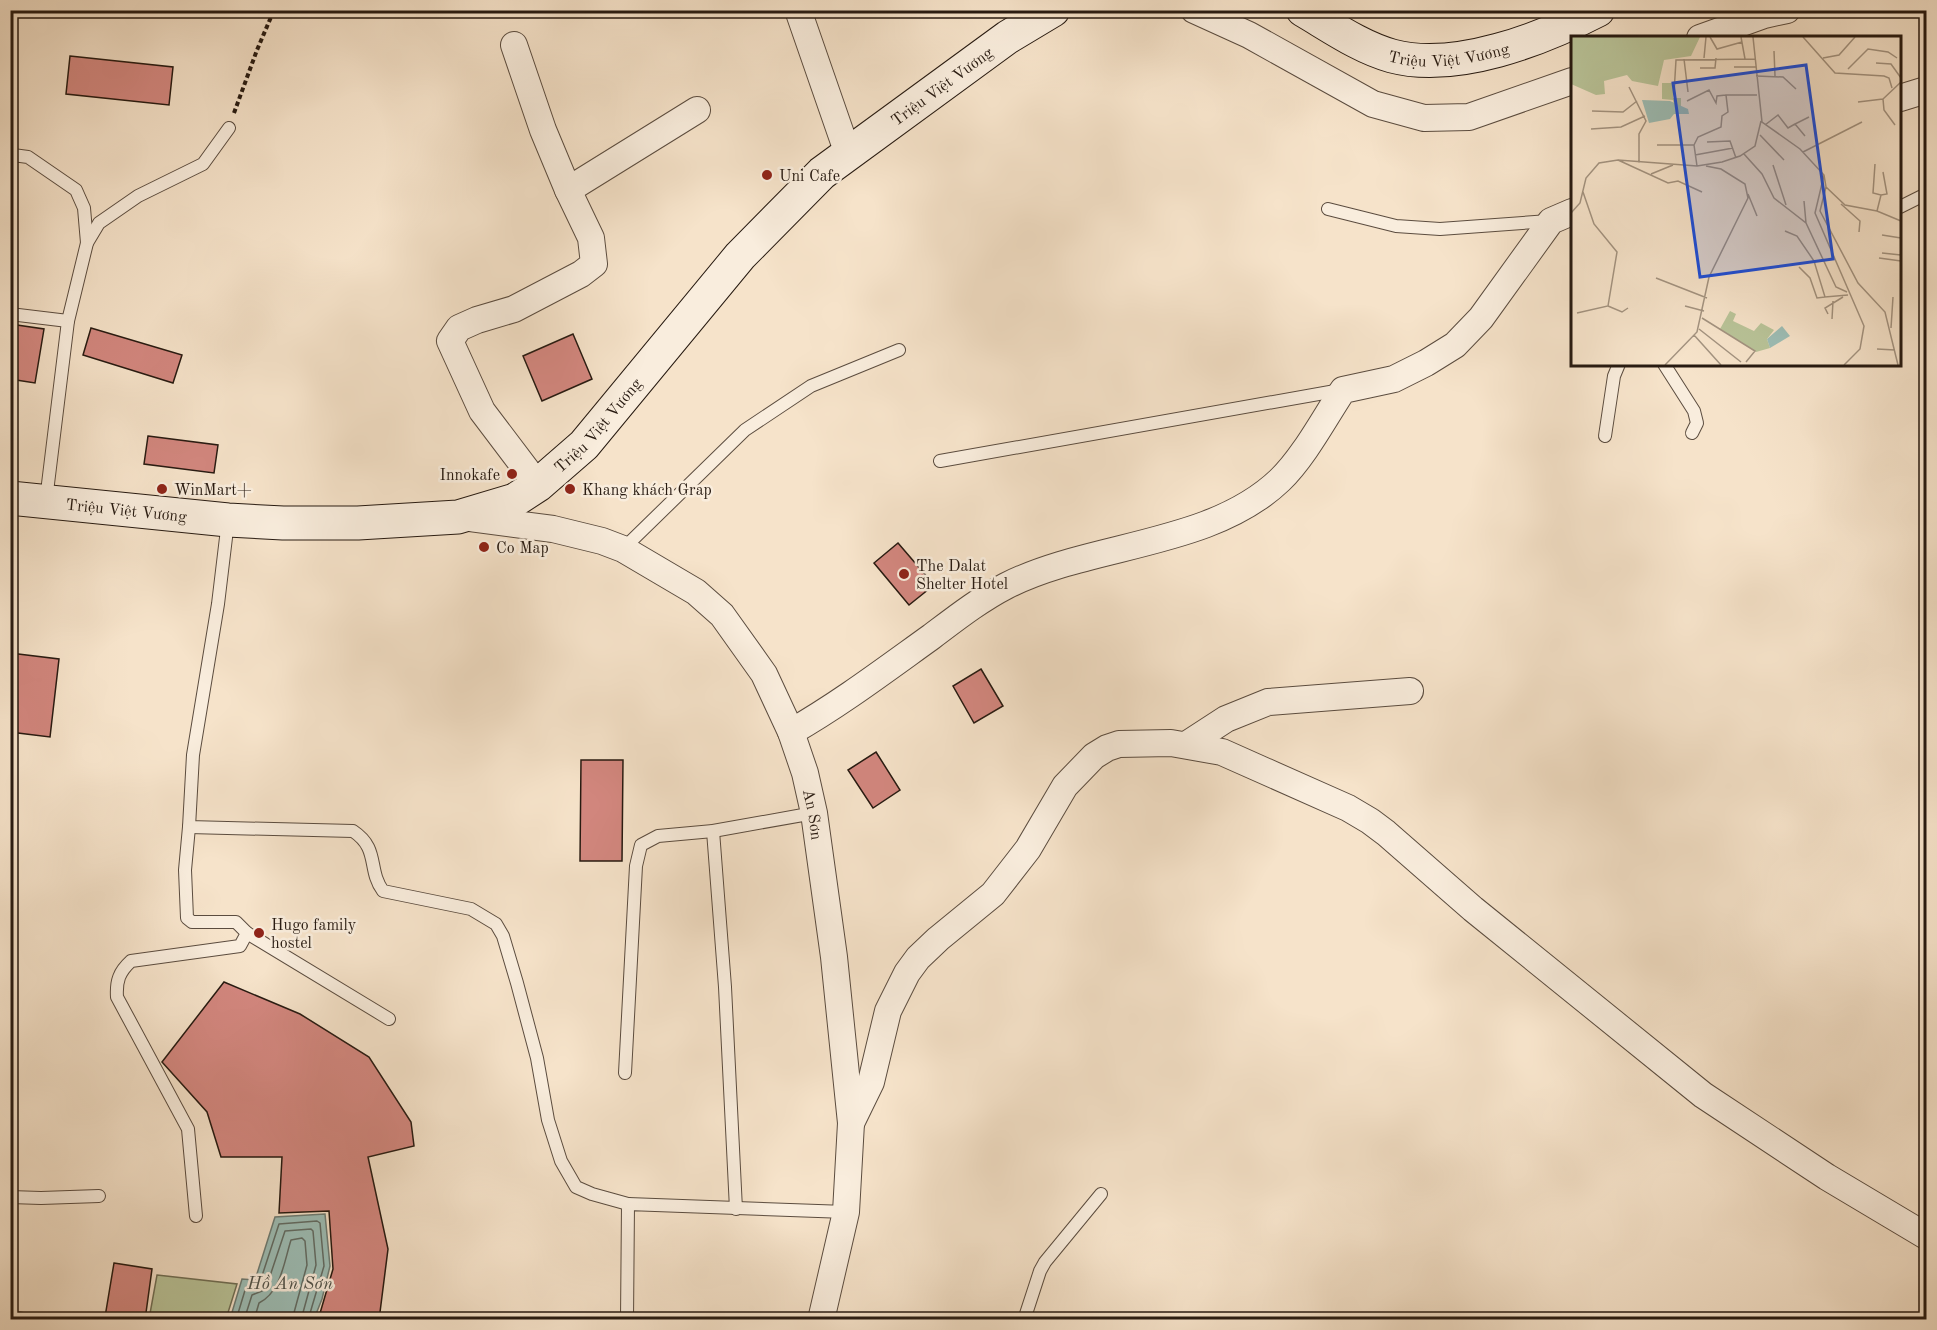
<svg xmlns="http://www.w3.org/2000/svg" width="1937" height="1330" viewBox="0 0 1937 1330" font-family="'Old Standard TT',serif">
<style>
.green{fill:#b9c499;stroke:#706f55;stroke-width:1.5}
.water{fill:#9dbeb6;stroke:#6e7c74;stroke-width:1.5}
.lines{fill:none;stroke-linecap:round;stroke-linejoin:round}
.shore{stroke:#626c64;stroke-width:1.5}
.building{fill:#d3877f;stroke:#271a11;stroke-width:1.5}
.lane-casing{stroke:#5b4c3f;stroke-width:14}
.street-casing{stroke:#5b4c3f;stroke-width:28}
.secondary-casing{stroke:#271a11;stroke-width:35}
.path{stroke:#271a11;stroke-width:4;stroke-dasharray:4.5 3;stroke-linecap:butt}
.lane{stroke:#f9eddd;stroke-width:12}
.street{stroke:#f9eddd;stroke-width:26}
.secondary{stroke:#f9eddd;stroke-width:33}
.poi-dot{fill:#8f2418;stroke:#f9eddd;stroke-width:2}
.labels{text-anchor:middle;stroke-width:5;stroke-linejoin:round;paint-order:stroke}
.street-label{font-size:16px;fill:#271a11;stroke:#f9eddd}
.poi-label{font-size:16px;fill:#271a11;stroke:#f9eddd;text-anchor:start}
.water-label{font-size:18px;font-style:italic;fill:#50534b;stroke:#f9eddd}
.inset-road{fill:none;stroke:#a39380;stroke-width:1.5}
.view{fill:#1d4ed8;fill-opacity:0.15;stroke:#1d4ed8;stroke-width:3}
.inset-edge{fill:none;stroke:#271a11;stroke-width:3}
</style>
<rect width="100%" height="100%" fill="#f6e3ca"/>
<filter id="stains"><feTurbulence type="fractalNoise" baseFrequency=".00333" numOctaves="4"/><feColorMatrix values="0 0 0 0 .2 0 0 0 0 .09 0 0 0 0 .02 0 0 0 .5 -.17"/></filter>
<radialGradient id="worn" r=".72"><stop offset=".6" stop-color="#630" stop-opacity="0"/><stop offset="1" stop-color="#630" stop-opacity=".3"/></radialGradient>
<polygon class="green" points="157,1275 237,1284 226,1319 149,1319"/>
<polygon class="water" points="325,1214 330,1266 322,1299 314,1319 230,1319 242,1279 255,1280 275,1217"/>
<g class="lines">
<g class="shore">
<polyline points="236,1320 246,1287 256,1286 260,1282 279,1224 317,1221 320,1223 324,1266 308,1320"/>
<polyline points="244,1320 252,1295 262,1291 267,1285 285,1231 311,1229 313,1231 316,1265 301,1320"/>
<path d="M254,1320L259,1303C281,1292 284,1262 291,1240L302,1238L305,1241L307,1265L292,1320"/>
</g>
</g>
<g class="building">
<polygon points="70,56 173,67 169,105 66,94"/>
<polygon points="10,324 44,329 35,383 10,379"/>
<polygon points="91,328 182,355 173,383 83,355"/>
<polygon points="573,334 592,379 542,401 523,356"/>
<polygon points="148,436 218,445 214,473 144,464"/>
<polygon points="898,543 934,585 909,605 874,563"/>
<polygon points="10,653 59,659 50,737 10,732"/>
<polygon points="981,669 1003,706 974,723 953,686"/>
<polygon points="876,752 900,790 873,808 848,770"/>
<polygon points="581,760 623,760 622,861 580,861"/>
<polygon points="224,982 300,1014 369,1057 411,1122 414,1146 368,1157 388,1249 379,1320 318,1320 333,1269 329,1211 279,1213 282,1157 221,1157 207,1112 162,1062"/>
<polygon points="114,1263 152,1269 145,1320 105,1317"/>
</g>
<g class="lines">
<defs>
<g id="lane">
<polyline points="13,155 28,157 76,190 84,208 87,243"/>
<polyline points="1900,207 1926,194"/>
<polyline points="1328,209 1396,226 1440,229 1549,221"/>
<polyline points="10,314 68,321"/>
<polyline points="1664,364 1694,411 1697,423 1692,433"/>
<polyline points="1605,436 1614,376 1619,364"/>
<polyline points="940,461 1341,390"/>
<polyline points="46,500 68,321 87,243 99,223 138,196 203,164 229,128"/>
<path d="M228,521L218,604L193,755L189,827L353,831C380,849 367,869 383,891L471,909L496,924L503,936L517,983L537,1058L548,1120L561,1161L576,1187L592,1194L628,1204"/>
<polyline points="623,549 745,430 811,386 899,350"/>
<path d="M189,827L185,870L187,918L192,922H236L247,933L240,946L131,961C119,972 116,981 117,997L188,1129L196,1216"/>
<polyline points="713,831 725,987 736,1209"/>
<polyline points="247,933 389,1019"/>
<polyline points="625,1073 636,866 641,845 658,836 713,831 814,813"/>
<polyline points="10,1197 41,1198 99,1196"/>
<polyline points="10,1317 29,1320"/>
<polyline points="627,1320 628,1204 846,1212"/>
<polyline points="1024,1320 1040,1271 1045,1262 1101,1194"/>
</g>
<g id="street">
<polyline points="798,10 848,154"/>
<polyline points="1194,10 1249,35 1373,104 1424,118 1469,117 1572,81"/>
<polyline points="1700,38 1764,15 1787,10"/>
<polyline points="514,45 543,130 568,190 697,110"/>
<polyline points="1900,98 1926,90"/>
<polyline points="538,485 482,411 450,341 459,328 477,320 514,309 581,274 594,264 591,238 568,190"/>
<path id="s1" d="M470,518L553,529L602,541L623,549L696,592L722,615L764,674L791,732L805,773L814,813L834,957L851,1123L846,1212L821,1320"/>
<path d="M791,732C840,704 885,670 931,637C955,619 979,600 1006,586C1090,543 1210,547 1280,480C1304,457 1325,417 1343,390L1394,379L1426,363L1455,345L1481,318L1551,221L1572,212"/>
<polyline points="1186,745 1226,719 1268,702 1410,691"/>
<polyline points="851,1123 871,1082 888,1011 907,973 918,958 938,939 993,894 1028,849 1065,786 1094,756 1107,748 1119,744 1171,743 1222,752 1348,808 1370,821 1386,833 1473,909 1703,1095 1827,1177 1926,1236"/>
</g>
<g id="secondary">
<path id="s2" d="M1303,10C1332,27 1360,47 1392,56C1456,73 1542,39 1598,10"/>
<path id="s3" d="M10,498L228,520L283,523H358L458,517L515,500L538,485L584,445L740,256L822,173L1008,37L1053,10"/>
</g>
</defs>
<use href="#lane" class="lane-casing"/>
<use href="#street" class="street-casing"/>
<use href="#secondary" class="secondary-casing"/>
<polyline class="path" points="234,113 257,50 274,10"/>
<use href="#lane" class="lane"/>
<use href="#street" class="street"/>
<use href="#secondary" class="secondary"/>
</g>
<g class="poi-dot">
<circle cx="767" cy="175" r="6"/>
<circle cx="512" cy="474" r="6"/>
<circle cx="162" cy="489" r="6"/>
<circle cx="570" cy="489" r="6"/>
<circle cx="484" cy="547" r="6"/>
<circle cx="904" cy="574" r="6"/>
<circle cx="259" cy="933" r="6"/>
</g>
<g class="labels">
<g class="street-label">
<text dy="6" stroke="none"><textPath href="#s2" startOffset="158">Triệu Việt Vương</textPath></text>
<text dy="6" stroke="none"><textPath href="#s3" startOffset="1107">Triệu Việt Vương</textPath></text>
<text dy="6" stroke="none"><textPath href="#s3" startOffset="621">Triệu Việt Vương</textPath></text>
<text dy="6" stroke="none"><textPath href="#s3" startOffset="117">Triệu Việt Vương</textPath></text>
<text dy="6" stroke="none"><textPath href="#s1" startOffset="498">An Sơn</textPath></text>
</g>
<g class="poi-label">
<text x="779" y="181">Uni Cafe</text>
<text x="500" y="480" text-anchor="end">Innokafe</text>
<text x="174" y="495">WinMart+</text>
<text x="582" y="495">Khang khách Grap</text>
<text x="496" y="553">Co Map</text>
<text x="916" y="571">The Dalat<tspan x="916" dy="18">Shelter Hotel</tspan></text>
<text x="271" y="930">Hugo family<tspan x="271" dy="18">hostel</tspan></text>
</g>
<g class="water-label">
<text x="290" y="1289">Hồ An Sơn</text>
</g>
</g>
<g transform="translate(1571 36)">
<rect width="330" height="330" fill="#f6e3ca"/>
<path d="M0,1H129L120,20L93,24L87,50L61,45L56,39L33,45L34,58L25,59L0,48ZM91,47H102V62H110V71L103,69L102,64L91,63ZM159,275L165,278L162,285L183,295L190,287L203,294L196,303L199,312L185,316L149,293Z" fill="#b9c499"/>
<path d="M71,64L99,65L117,73L118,78H103L99,83L78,87ZM211,290L219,300L199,312L196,303Z" fill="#9dbeb6"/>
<path class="inset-road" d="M139,1L146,13L171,6M170,1L174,23M182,1L191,86L229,113L253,139L255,151L249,175L287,247L314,276L327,329M232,1L264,37L313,40L318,42L321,52M203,15L204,40M133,22L135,1M252,22L268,19L284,1M113,23L117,56M305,27L320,28L330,42M163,31H185M129,32H144L145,22M277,33L297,13L317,16L326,22M185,40L212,41L225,53M58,51L75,85L68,98V127M103,57L105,24L185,23M116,65L138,54L145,67L146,60L155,59M287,66L312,63M21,75L52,76L66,65M194,89L207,79L217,92L224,88M324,89L313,74L312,63L330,46M20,93L50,91L74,80M189,99L213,124M234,100L224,88L238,81M136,106L159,105L165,122M86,109H123L126,130M123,109L127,101L150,91L151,80L157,76L155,59H186M232,116L291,86M173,118L191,138L203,162L235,187L265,251L276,256M124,119L162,112M47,124L97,147L107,145L131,156M304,128L302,157L310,159L306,175M202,129L215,169M80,138L102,129M253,139L244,177L293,290L289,313L273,329M255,151L274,169L306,175L330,185M177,158L186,180M310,159L316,158L312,136M233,165L235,187M270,168L289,185L288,196M0,177L9,167L15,142L28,127L47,124L126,130L151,126L169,120L184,110L190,85M214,195L226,200L243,225L254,261L277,259M311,199L330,202M311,217L330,219M308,222L330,225M228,231L239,242L246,262L254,261M85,242L136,262M37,270L51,276L57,272M114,270L133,275M6,277L37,270L46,216L23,188L12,156M257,278L254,272L272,261M131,282L184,315L175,326M261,283L262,265M320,292L322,261M128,293L170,326M123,299L150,329M306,313L324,314M94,329L126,296L138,241L177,162L174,148L150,133L135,130"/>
<path class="view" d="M235,29L262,223L129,241L102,47Z"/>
<rect width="330" height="330" class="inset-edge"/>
</g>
<rect width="1937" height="1330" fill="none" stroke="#f6e3ca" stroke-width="36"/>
<rect x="12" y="12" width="1913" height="1306" fill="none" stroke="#271a11" stroke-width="3"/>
<rect x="18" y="18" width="1901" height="1294" fill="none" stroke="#271a11" stroke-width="1.5"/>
<rect width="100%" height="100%" filter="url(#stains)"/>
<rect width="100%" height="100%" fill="url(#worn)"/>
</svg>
